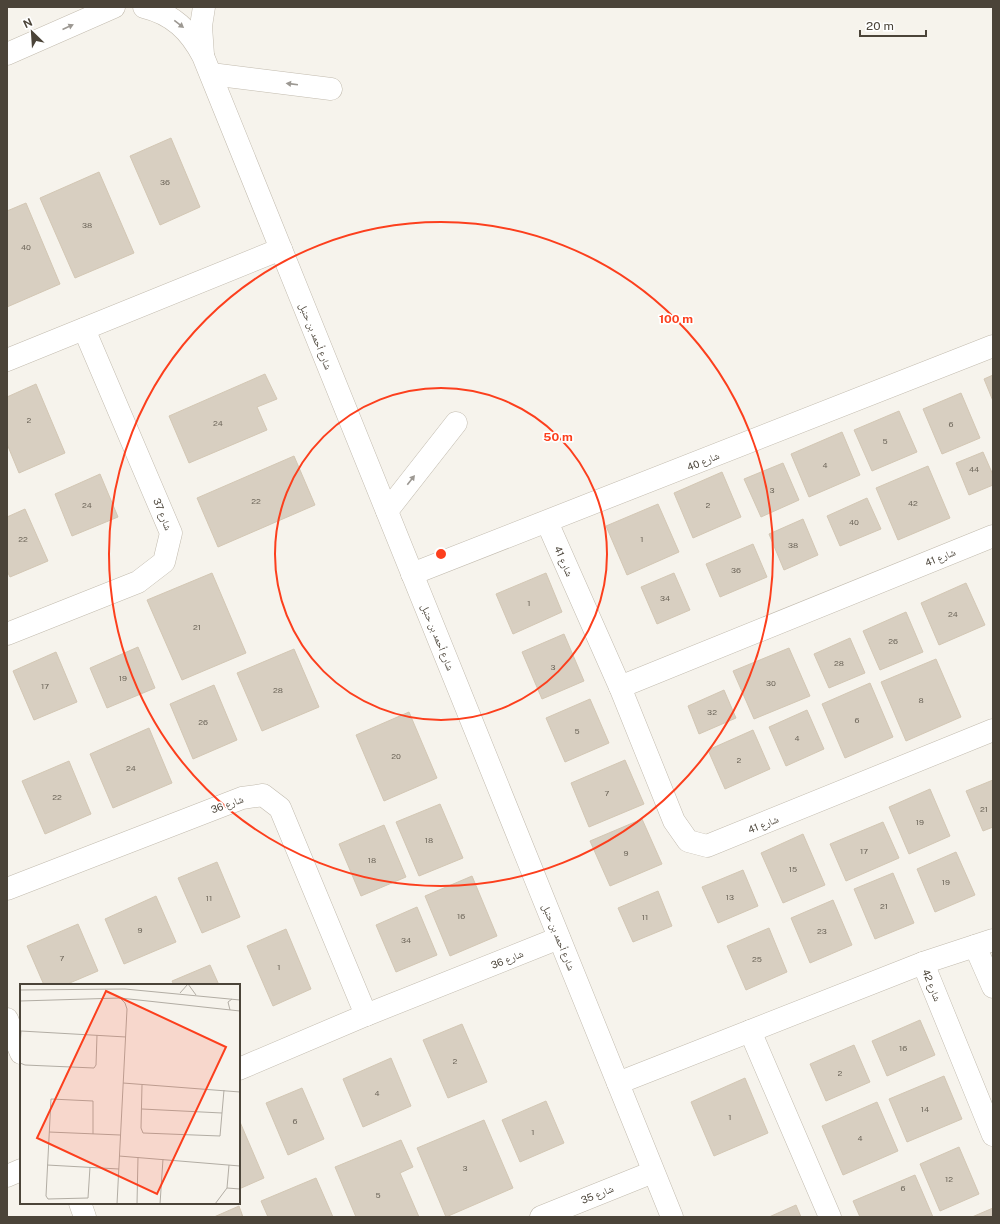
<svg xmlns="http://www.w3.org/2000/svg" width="1000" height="1224" viewBox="0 0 1000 1224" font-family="'Public Sans','Noto Naskh Arabic',sans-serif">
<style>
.building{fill:#d8cfc1;stroke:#d3c7b4}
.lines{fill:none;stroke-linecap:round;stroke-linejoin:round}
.minor-casing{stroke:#c2bbae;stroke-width:23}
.minor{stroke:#fff;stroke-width:22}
.oneway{fill:#9c9892}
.ring{fill:none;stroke:#fc3f1d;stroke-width:2}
.labels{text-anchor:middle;stroke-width:3.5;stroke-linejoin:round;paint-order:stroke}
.number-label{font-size:8px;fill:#6e675b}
.street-label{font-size:10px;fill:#4b4439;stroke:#fff}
.inset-road{fill:none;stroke:#b2ada4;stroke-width:1}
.view{fill:#fc3f1d;fill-opacity:0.15;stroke:#fc3f1d;stroke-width:2}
.inset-edge{fill:none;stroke:#4b4439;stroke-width:2}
.centre{fill:#fc3f1d;stroke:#fff;stroke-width:2}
.ring-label{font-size:12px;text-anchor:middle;font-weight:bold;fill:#fc3f1d;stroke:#fff;stroke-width:3.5;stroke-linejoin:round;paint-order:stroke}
</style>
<rect width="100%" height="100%" fill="#f6f3ec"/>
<g class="building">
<polygon points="171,138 200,207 160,225 130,156"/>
<polygon points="99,172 134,253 75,278 40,198"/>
<polygon points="26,203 60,284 7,307 7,211"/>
<polygon points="265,374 277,399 257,407 267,430 189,463 169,416"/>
<polygon points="993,375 993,401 984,379"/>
<polygon points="36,384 65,453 19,473 7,444 7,397"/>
<polygon points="961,393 980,438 942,454 923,409"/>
<polygon points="899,411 917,452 872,471 854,430"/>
<polygon points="842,432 860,475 809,497 791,454"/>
<polygon points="983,452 993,475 993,485 969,495 956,463"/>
<polygon points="294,456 315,505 218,547 197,498"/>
<polygon points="783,463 799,500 761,517 744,479"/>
<polygon points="928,466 950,518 898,540 876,488"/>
<polygon points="722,472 741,517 693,538 674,493"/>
<polygon points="100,474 118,517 72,536 55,494"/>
<polygon points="867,498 881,529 840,546 827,516"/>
<polygon points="658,504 679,552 627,575 606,526"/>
<polygon points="25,509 48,561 10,577 7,571 7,517"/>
<polygon points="803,519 818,555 784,570 769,534"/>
<polygon points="753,544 767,577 720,597 706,564"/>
<polygon points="212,573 246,653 182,680 147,600"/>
<polygon points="546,573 562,612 513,634 496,594"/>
<polygon points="674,573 690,610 657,624 641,587"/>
<polygon points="966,583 985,625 939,645 921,603"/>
<polygon points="906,612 923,652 880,670 863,631"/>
<polygon points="564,634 584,681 542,699 522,652"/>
<polygon points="850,638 865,673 829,688 814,654"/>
<polygon points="138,647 155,688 107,708 90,668"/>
<polygon points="789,648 810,696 754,719 733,671"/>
<polygon points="294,649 319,707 262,731 237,673"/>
<polygon points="56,652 77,702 34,720 13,671"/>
<polygon points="936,659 961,717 906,741 881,682"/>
<polygon points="870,683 893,737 845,758 822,704"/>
<polygon points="214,685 237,740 193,759 170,704"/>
<polygon points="724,690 736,718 699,734 688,706"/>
<polygon points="590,699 609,743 565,762 546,718"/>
<polygon points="807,710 824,749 786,766 769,727"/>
<polygon points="409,712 437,778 384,801 356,735"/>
<polygon points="149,728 172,783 113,808 90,754"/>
<polygon points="753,730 770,769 725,789 708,750"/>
<polygon points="625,760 644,804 589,827 571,783"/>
<polygon points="69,761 91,814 45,834 22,781"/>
<polygon points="993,780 993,827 983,831 966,791"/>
<polygon points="930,789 950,836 909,854 889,807"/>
<polygon points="440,804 463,858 419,876 396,822"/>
<polygon points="642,819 662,864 610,886 590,841"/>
<polygon points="883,822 899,858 846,881 830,844"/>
<polygon points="384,825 406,877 361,896 339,844"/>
<polygon points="803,834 825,885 783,903 761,853"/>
<polygon points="956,852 975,895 935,912 917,869"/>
<polygon points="217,862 240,917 202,933 178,878"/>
<polygon points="743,870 758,906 718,923 702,887"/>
<polygon points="893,873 914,923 875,939 854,889"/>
<polygon points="472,876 497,936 450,956 425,896"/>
<polygon points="658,891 672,926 633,942 618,908"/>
<polygon points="156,896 176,942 124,964 105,919"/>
<polygon points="833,900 852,945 810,963 791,918"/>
<polygon points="417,907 437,955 396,972 376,925"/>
<polygon points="78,924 98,971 65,985 44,985 27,946"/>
<polygon points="769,928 787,972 746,990 727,946"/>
<polygon points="286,929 311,989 273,1006 247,946"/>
<polygon points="210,965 219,985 174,985 172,981"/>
<polygon points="920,1020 935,1055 887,1076 872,1041"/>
<polygon points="462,1024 487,1082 448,1098 423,1040"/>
<polygon points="854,1045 870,1082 826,1101 810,1064"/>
<polygon points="391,1058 411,1106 363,1127 343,1079"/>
<polygon points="944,1076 962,1119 907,1142 889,1099"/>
<polygon points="745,1078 768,1133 714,1156 691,1102"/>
<polygon points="302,1088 324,1139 288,1155 266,1103"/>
<polygon points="546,1101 564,1143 520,1162 502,1120"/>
<polygon points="877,1102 898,1151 843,1175 822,1126"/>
<polygon points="484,1120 513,1188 446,1217 417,1148"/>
<polygon points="239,1122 240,1122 264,1178 239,1189"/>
<polygon points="401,1140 413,1167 400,1173 419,1217 356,1217 335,1167"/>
<polygon points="959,1147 979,1194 940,1211 920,1164"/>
<polygon points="915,1175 933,1217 860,1217 853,1201"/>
<polygon points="316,1178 333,1217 268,1217 261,1201"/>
<polygon points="796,1205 801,1217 769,1217"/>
<polygon points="239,1206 243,1217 214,1217"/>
<polygon points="993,1208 993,1217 972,1217"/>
</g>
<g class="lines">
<defs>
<g id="minor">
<path d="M144,7C173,14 190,31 203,56L672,1217"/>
<polyline points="7,54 114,7"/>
<polyline points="203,55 201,26 204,7"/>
<polyline points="211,74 331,89"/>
<polyline points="7,360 281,249"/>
<polyline points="387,511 456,423"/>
<polyline points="547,522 620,687 674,821 688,841 707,846 993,730"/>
<polyline points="412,574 993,346"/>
<polyline points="7,634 138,582 164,562 171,533 84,329"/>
<polyline points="620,687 993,536"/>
<polyline points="7,889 242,798 263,795 280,808 366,1015"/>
<polyline points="975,946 993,987"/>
<polyline points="923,963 993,1135"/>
<polyline points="7,1019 21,1053"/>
<polyline points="750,1031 830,1217"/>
<polyline points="239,1069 366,1015 559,938"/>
<polyline points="618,1083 923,963 993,940"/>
<polyline points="7,1176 21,1170"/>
<polyline points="80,1203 85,1217"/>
<polyline points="541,1217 653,1172"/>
</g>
</defs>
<use href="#minor" class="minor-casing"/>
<use href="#minor" class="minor"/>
</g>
<defs><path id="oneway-solid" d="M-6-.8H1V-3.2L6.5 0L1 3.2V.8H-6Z"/></defs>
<g class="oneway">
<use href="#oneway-solid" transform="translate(179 24) rotate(38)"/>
<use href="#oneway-solid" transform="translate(68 27) rotate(-24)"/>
<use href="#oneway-solid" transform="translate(292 84) rotate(-173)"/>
<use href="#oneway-solid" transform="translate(411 480) rotate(-52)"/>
</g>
<g class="ring">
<circle cx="441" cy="554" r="166"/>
<circle cx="441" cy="554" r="332"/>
</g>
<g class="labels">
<g class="number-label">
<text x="165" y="185">36</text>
<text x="87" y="228">38</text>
<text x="26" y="250">40</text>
<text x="29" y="423">2</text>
<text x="218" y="426">24</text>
<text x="951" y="427">6</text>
<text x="885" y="444">5</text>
<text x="825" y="468">4</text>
<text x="974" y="472">44</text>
<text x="772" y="493">3</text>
<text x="256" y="504">22</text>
<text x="913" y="506">42</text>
<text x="87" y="508">24</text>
<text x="708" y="508">2</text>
<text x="854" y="525">40</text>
<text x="23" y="542">22</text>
<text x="642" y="542">1</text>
<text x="793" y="548">38</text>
<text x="736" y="573">36</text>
<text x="665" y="601">34</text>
<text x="529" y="606">1</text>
<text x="953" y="617">24</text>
<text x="197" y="630">21</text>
<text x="893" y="644">26</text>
<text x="839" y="666">28</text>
<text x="553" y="670">3</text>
<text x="123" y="681">19</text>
<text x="771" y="686">30</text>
<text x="45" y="689">17</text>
<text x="278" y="693">28</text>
<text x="921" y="703">8</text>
<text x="712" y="715">32</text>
<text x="857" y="723">6</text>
<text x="203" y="725">26</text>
<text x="577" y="734">5</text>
<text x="797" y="741">4</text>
<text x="396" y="759">20</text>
<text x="739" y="763">2</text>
<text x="131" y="771">24</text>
<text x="607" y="796">7</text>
<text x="57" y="800">22</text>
<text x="984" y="812">21</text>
<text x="920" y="825">19</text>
<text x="429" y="843">18</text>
<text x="864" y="854">17</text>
<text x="626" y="856">9</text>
<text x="372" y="863">18</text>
<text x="793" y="872">15</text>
<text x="946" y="885">19</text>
<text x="730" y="900">13</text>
<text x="209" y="901">11</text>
<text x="884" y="909">21</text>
<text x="461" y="919">16</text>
<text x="645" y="920">11</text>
<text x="140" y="933">9</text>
<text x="822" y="934">23</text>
<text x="406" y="943">34</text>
<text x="62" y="961">7</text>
<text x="757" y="962">25</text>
<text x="279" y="970">1</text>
<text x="903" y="1051">16</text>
<text x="455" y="1064">2</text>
<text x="840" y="1076">2</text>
<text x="377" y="1096">4</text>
<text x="925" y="1112">14</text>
<text x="730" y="1120">1</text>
<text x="295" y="1124">6</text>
<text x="533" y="1135">1</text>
<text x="860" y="1141">4</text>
<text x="465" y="1171">3</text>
<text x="949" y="1182">12</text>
<text x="903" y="1191">6</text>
<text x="378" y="1198">5</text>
</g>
<g class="street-label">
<text transform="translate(316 336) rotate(68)" y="4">شارع أحمد بن حنبل</text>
<text transform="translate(703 461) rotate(-22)" y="4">شارع 40</text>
<text transform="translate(163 514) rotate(68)" y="4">شارع 37</text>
<text transform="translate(940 557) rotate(-22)" y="4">شارع 41</text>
<text transform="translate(564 561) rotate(66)" y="4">شارع 41</text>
<text transform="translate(438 637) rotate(68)" y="4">شارع أحمد بن حنبل</text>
<text transform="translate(227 804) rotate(-20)" y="4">شارع 36</text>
<text transform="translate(763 824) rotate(-22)" y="4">شارع 41</text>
<text transform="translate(559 937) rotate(68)" y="4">شارع أحمد بن حنبل</text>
<text transform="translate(507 959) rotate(-22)" y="4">شارع 36</text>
<text transform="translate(932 985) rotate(68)" y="4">شارع 42</text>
<text transform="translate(597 1194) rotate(-22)" y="4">شارع 35</text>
</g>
</g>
<g transform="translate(20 984)">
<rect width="220" height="220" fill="#f6f3ec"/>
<path class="inset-road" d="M168,0L176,11M0,6L105,5L220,16M160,9L168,0M0,17L100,14L220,27M210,26L208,18L212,15M0,63L1,47L106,53M0,79L5,81L74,84L76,81L77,51M103,99L220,108M122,101L121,144L123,149L200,152L204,106M122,125L202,129M29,148L100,151M99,172L220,182M27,181L99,185M70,183L68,214L28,215L26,212L31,115L73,117V150M207,204L220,205M97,220L107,25L105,19L100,14M117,220L118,173M140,220L143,175M195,220L207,204L209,181"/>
<path class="view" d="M86,7L206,63L137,210L17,154Z"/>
<rect width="220" height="220" class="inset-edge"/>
</g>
<circle cx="441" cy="554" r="6" class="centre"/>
<g class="ring-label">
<text x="676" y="323">100 m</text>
<text x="558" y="441">50 m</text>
</g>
<rect width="1000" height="1224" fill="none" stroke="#4b4439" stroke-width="16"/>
<g transform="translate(32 32) rotate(335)" stroke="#ffffff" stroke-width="3" paint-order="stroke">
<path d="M0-3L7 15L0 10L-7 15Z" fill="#4b4439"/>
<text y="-6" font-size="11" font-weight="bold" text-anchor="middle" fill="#4b4439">N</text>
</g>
<path d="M860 30v6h66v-6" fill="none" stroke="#4b4439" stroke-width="2"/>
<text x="866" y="30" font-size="12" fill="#4b4439" stroke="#ffffff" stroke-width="3" paint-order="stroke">20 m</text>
</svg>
